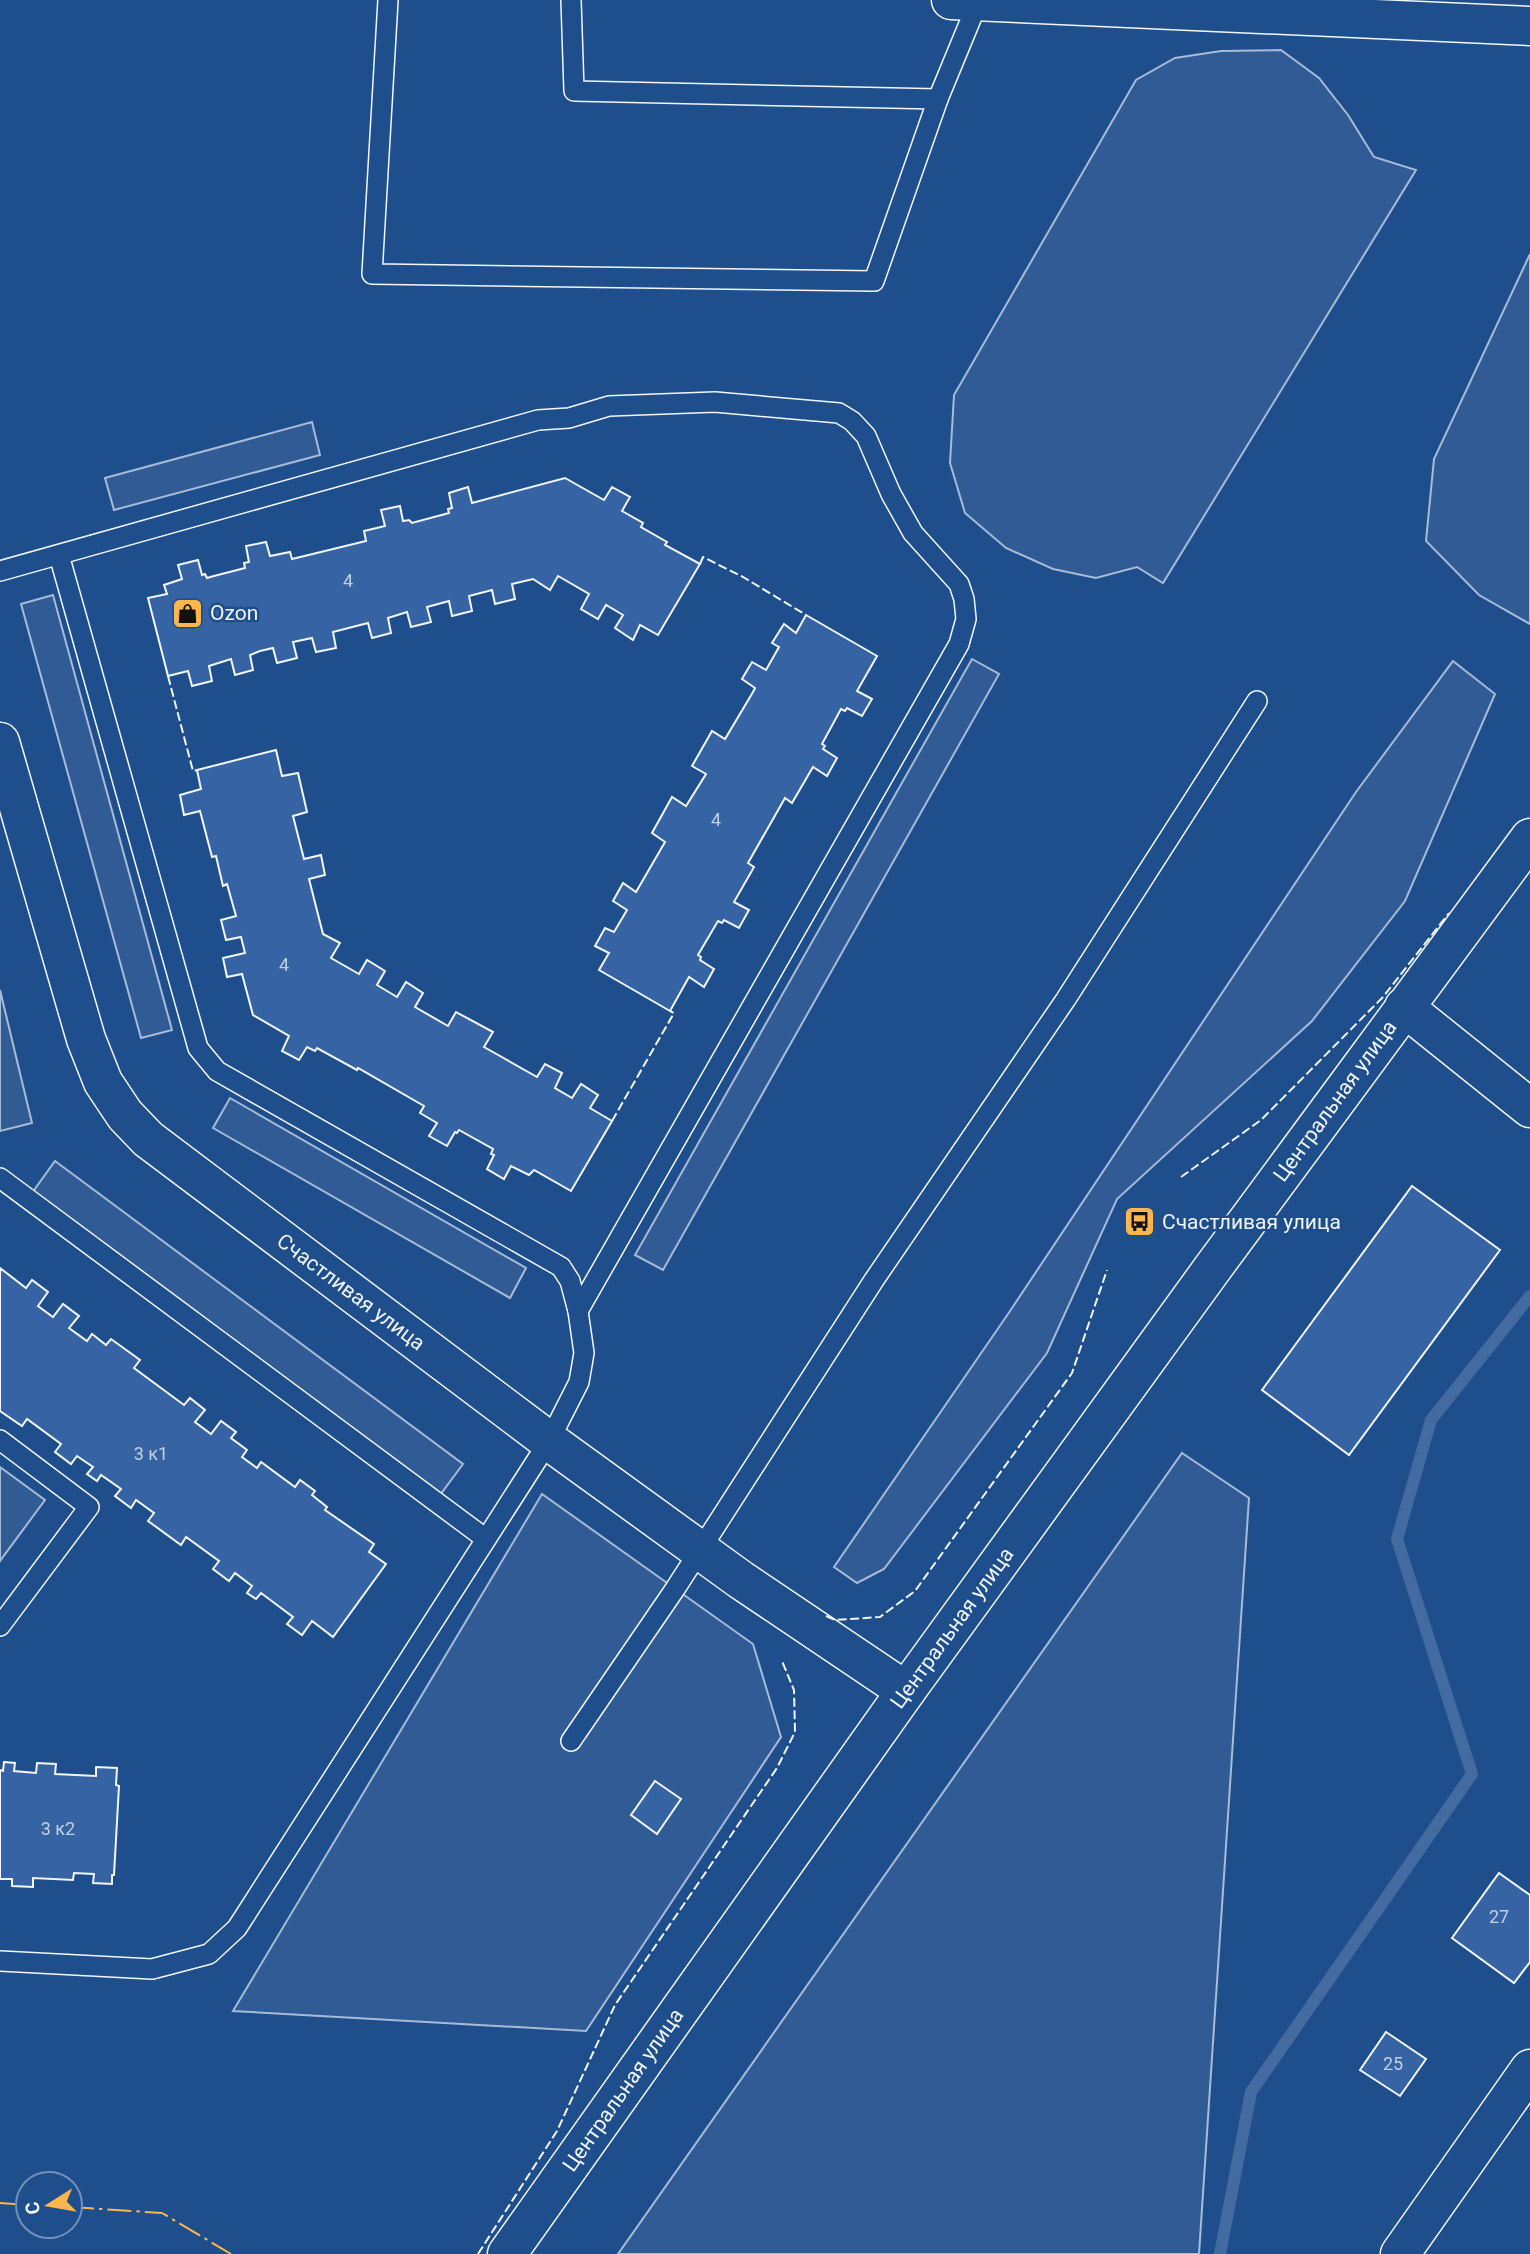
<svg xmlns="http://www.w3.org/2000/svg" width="1530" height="2254" viewBox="0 0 1530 2254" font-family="Roboto,sans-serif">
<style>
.built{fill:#305b95;stroke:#a8bbd7;stroke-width:2}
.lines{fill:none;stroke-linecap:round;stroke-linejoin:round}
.stream{stroke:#446ba0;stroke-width:12}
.building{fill:#3563a3;stroke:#f2f6ff;stroke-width:2}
.lane-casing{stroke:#f2f6ff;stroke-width:22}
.street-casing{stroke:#f2f6ff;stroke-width:41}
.secondary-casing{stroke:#f2f6ff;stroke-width:41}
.lane{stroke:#1f4e8c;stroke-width:19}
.street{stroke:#1f4e8c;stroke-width:38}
.secondary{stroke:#1f4e8c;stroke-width:38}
.fence{stroke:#f2f6ff;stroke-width:2;stroke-dasharray:9 3.5;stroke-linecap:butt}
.power{stroke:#ffb74d;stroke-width:2;stroke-dasharray:24 5 3.5 5;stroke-linecap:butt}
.labels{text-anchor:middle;stroke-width:5;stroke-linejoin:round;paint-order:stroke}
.number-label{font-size:18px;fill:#c3d1e8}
.poi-label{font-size:21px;fill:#f2f6ff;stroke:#1f4e8c;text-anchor:start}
.street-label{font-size:21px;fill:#f2f6ff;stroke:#1f4e8c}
</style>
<rect width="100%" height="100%" fill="#1f4e8c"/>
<g class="built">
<polygon points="1281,50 1319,78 1348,115 1374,157 1416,170 1163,583 1137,567 1096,578 1053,569 1006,548 965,513 950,463 954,395 1136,80 1175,58 1221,51"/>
<polygon points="1530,254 1530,624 1479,595 1426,541 1434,459"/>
<polygon points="312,422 320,455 114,510 105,478"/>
<polygon points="53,595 172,1030 141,1038 21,604"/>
<polygon points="972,659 999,674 663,1270 635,1255"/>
<polygon points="1453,661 1495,694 1405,901 1312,1021 1117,1199 1047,1353 884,1569 857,1583 834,1567 1008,1314 1356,792"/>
<polygon points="0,990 32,1123 0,1131"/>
<polygon points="230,1098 526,1268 510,1298 213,1128"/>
<polygon points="55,1161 463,1464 440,1495 32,1193"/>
<polygon points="1182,1453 1249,1498 1199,2254 618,2254"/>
<polygon points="0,1467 45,1500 0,1561"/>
<polygon points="542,1494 753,1644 781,1737 586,2031 233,2011"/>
</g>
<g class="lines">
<polyline class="stream" points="1220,2254 1251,2092 1472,1774 1397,1539 1431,1420 1530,1296"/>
</g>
<g class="building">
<polygon points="565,478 604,500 612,487 630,497 622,511 643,523 641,527 667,542 665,545 700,564 658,635 640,625 633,640 615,628 623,615 606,605 598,619 581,609 589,594 558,576 550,590 533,579 512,584 515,599 495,604 492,590 469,596 472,611 452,616 449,601 427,607 431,622 411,627 407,612 388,618 391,633 372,638 368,623 333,632 336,648 316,652 312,638 293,642 297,658 277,663 273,648 260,651 250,655 253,670 235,675 231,659 209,666 212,681 192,686 188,671 168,676 148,598 167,594 164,585 182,579 178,565 198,560 202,575 205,574 207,578 214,576 245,568 244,563 249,562 246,546 266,542 270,556 290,552 292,559 366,541 364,531 385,526 381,510 400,506 403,521 409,520 412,523 449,513 448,509 452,508 449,493 468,487 472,503"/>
<polygon points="806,615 877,656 857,691 872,699 862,716 847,708 845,711 841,709 822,744 825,746 823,749 837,758 827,776 813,767 792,803 785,798 748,863 754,867 734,902 749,910 739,928 724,920 722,923 718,921 698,955 701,957 700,960 714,969 704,987 689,977 670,1011 599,970 609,953 595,946 605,928 614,932 627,910 613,901 623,883 636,892 665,842 652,833 672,797 686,806 706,774 692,766 712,731 725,739 753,692 755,688 742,679 752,662 766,670 779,647 772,643 784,624 796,633"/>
<polygon points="276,750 282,776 298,773 307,812 293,816 304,859 321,855 325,875 309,879 323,934 340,943 331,958 359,974 367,960 385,971 377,985 397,997 406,982 423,993 415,1007 448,1026 456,1012 493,1032 484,1047 537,1077 545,1064 562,1073 555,1088 572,1098 581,1084 598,1095 590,1108 612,1121 571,1191 534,1170 529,1175 511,1166 504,1179 487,1169 494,1155 491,1154 493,1149 459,1130 457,1133 455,1132 447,1146 429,1136 437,1123 420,1113 424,1106 358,1068 357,1070 317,1048 315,1051 307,1047 299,1060 282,1051 289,1036 253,1015 242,974 227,977 223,958 245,953 241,937 226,940 221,920 236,916 227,884 223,886 216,856 212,857 200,811 184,815 180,795 201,789 197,770"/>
<polygon points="1412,1186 1500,1250 1349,1455 1262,1390"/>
<polygon points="0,1268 26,1288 32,1280 48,1292 38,1306 53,1317 63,1304 79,1316 69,1328 87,1341 92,1334 106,1345 111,1339 140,1360 134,1368 184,1405 190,1398 205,1410 195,1422 211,1434 221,1421 236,1432 231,1438 247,1450 242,1457 257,1468 261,1462 295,1487 300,1480 315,1491 312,1495 327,1507 325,1510 374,1544 369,1552 386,1564 333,1637 312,1621 302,1635 287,1624 293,1617 261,1593 256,1599 247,1593 252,1586 235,1573 229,1581 213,1569 219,1561 186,1537 181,1545 148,1521 154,1513 136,1500 131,1508 115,1496 121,1489 101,1475 97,1481 87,1474 93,1467 77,1456 71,1464 55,1452 61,1444 27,1419 22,1426 0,1411"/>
<polygon points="4,1762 15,1763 14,1771 36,1773 37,1763 56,1764 55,1774 96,1776 96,1767 117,1768 116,1785 119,1786 114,1875 112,1875 112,1884 93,1883 94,1874 74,1873 73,1880 33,1878 33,1887 12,1886 12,1879 0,1879 0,1770 3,1771"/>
<polygon points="655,1781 681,1799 657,1834 631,1815"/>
<polygon points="1499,1873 1530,1895 1530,1962 1514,1983 1452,1938"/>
<polygon points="1386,2032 1426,2059 1400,2096 1360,2070"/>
</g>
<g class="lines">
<defs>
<g id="lane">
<polyline points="388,0 372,274 874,281 938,99"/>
<polyline points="571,0 574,91 938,99 978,2"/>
<polyline points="0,571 538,420 569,418 609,406 715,402 839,413 852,421 866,436 891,494 913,533 959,584 964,599 966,619 959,644 578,1311"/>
<polyline points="0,1178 486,1539"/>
<polyline points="0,1440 89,1507 0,1626"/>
<polyline points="571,1741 675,1589 874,1280 1066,999 1257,701"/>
<polyline points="0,1961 152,1969 209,1954 237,1928 549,1441 579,1382 584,1353 578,1311 570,1281 561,1267 217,1071 198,1048 59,555"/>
</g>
<g id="street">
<polyline points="951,0 1530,26"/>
<polyline points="0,742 86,1039 103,1082 125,1115 148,1139 549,1441 741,1580 906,1691"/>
<polyline points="1404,1007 1530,1108"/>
<polyline points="1400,2254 1530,2069"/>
</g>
<polyline id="secondary" points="507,2254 906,1691 1212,1269 1530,838"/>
</defs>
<use href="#lane" class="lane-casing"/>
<use href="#street" class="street-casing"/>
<use href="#secondary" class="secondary-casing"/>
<use href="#lane" class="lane"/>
<use href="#street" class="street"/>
<use href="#secondary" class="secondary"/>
<g class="fence">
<polyline points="700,564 703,557 743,577 806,615"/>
<polyline points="168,676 193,771 197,770"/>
<polyline points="612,1121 674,1013 670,1011"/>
<polyline points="1181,1177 1261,1120 1383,997 1449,913"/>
<polyline points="826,1616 835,1620 880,1617 915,1591 1072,1373 1107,1270"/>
<polyline points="478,2254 557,2131 615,2005 777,1768 795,1732 794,1690 782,1661"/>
</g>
<g class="power">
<polyline points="0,2203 28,2205"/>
<polyline points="70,2207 162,2213 231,2254"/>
</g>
</g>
<defs>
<symbol id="shop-square" viewBox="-11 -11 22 22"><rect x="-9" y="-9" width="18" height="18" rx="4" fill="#ffb74d" stroke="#1f4e8c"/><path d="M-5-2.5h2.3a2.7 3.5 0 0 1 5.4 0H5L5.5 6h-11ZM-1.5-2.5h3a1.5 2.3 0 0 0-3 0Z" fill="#111"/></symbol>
<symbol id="bus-square" viewBox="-11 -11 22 22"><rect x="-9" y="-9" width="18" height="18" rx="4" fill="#ffb74d" stroke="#1f4e8c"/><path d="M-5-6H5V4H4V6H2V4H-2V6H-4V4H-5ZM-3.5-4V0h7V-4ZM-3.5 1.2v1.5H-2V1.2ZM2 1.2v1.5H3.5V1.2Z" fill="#111"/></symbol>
</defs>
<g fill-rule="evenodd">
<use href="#shop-square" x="170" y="596" width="35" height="35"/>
<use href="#bus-square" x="1122" y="1204" width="35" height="35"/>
</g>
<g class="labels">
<g class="number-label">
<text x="348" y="587">4</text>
<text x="716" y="826">4</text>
<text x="284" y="971">4</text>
<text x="151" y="1460">3 к1</text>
<text x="58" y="1835">3 к2</text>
<text x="1499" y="1923">27</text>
<text x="1393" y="2070">25</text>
</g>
<g class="poi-label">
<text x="210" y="620">Ozon</text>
<text x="1162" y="1229">Счастливая улица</text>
</g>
<g class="street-label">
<text transform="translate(1335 1101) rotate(-54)" y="7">Центральная улица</text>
<text transform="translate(351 1292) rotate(37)" y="7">Счастливая улица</text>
<text transform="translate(952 1628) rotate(-54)" y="7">Центральная улица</text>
<text transform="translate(623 2090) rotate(-55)" y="7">Центральная улица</text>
</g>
</g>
<g transform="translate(49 2205) rotate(259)"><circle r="33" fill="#1f4e8c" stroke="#7391ba" stroke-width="2"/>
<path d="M0-5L12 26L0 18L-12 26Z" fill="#ffb74d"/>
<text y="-10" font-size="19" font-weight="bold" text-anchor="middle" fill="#f2f6ff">С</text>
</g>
</svg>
